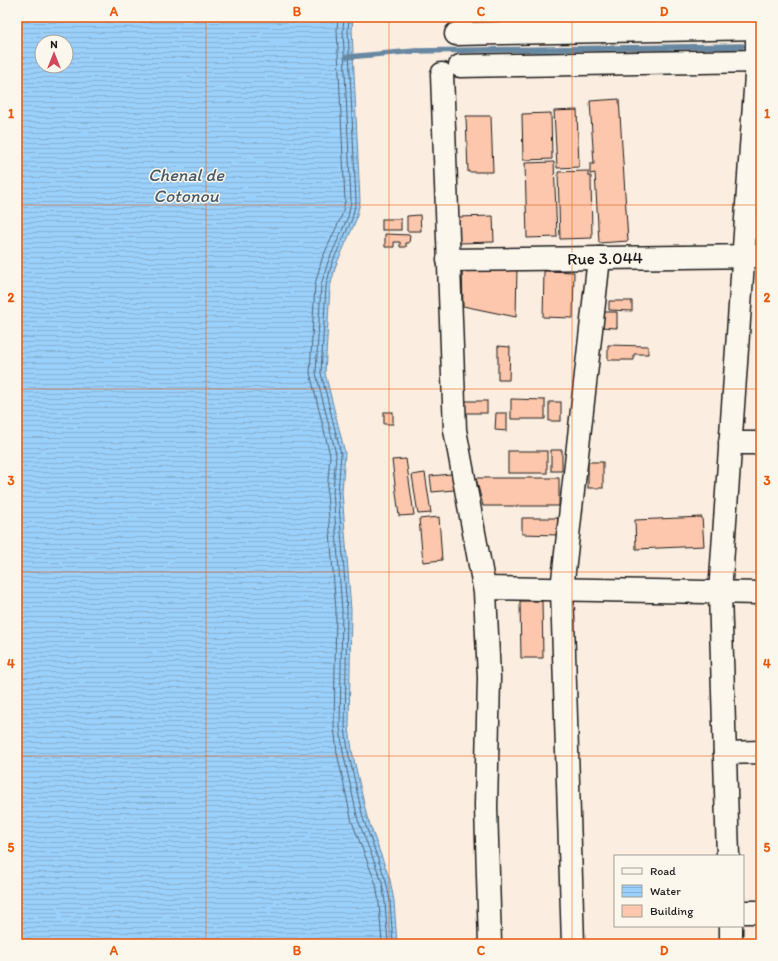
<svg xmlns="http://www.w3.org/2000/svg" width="778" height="961" viewBox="0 0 778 961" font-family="Itim,sans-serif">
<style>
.water{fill:url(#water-rules);stroke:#6888a1;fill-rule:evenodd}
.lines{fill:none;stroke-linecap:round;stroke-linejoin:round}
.shore{stroke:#4f6475;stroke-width:1}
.stream{stroke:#6888a1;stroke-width:5.5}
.building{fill:#fcc7ac;stroke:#1c1c1c}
.minor-casing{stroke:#1c1c1c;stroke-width:25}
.minor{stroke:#fbf7ec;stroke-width:22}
.grid{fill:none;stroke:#e8590c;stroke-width:1;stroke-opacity:0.55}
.labels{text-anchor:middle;stroke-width:3;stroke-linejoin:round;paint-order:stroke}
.street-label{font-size:17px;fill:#1c1c1c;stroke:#fbf7ec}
.water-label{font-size:18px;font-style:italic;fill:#485b6a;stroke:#fbf7ec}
.neatline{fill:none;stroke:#e8590c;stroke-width:1.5}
.grid-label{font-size:13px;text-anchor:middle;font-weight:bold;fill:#e8590c}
</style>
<defs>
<pattern id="water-rules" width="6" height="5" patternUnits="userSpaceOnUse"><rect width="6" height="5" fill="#9bd0fa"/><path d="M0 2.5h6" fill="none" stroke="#85b2d6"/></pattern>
</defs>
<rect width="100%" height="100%" fill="#fbeddf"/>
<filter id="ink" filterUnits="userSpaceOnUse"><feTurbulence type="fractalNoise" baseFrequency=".025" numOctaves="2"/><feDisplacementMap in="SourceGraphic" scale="8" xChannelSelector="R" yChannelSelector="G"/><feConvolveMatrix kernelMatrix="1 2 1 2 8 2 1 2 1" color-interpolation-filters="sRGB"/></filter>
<g filter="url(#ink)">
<path class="water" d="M17,17H353L352,30L360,202L356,220L336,265L330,287L325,373L345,453L342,492L351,610L349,727L352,751L367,817L390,880L394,901L397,944H17ZM42,42H66V66H42Z"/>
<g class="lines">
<g class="shore">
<polyline points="338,17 337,30 345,201 342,215 322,259 315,284 310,373 330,455 327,493 336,610 334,726 337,753 352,822 376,884 379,903 382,944"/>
<polyline points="344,17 343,30 351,201 348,217 328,262 321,285 316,373 336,454 333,492 342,610 340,727 343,752 358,820 382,882 385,902 388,944"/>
<polyline points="349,17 348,30 356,201 352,219 332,263 326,286 321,373 341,454 338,492 347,610 345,727 348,751 363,818 386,881 390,901 393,944"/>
</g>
<polyline class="stream" points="347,57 415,51 742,46"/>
</g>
<g class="building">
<rect x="573" y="17" width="32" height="2"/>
<polygon points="619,99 628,241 599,243 595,173 590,174 590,164 594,164 590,101"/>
<polygon points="577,110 579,167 557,168 554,111"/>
<polygon points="551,113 552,159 523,160 522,114"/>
<polygon points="466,116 491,116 493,172 468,172"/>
<polygon points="554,162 557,237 527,238 525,163"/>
<polygon points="588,171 588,176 591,176 592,238 560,239 558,172"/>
<polygon points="420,215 421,231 407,231 407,216"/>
<polygon points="493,216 494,242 459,243 458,217"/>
<rect x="382" y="219" width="19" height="11"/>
<polygon points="385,234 410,235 409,243 406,243 406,247 400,247 400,242 394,242 394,247 385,247"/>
<polygon points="462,265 517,267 516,317 463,306"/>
<polygon points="544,271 574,272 573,318 543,317"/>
<polygon points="609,301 632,301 632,311 609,310"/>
<polygon points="600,312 617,312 617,328 599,327"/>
<polygon points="608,345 648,346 648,354 634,354 634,360 608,360"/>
<polygon points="498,346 510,347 509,380 498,380"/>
<polygon points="511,399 545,400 545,419 511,419"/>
<rect x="465" y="401" width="22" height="12"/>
<rect x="549" y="402" width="12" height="19"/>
<rect x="384" y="412" width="9" height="12"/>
<polygon points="496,413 507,413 507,431 495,430"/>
<rect x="551" y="450" width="11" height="21"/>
<rect x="508" y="451" width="39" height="22"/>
<polygon points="406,459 414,515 399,516 392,460"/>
<rect x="588" y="462" width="15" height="26"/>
<polygon points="425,473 431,513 418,514 412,475"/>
<polygon points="462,473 464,489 432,492 430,476"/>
<polygon points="476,478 559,478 559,506 483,506"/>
<polygon points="439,517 442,560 423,562 419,519"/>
<polygon points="702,517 704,546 636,549 635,520"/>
<polygon points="522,518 558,518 558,535 522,534"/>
<polygon points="520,601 542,601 543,658 521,658"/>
</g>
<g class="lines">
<defs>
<g id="minor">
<polyline points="456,34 761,28"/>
<polyline points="460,66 761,61"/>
<polyline points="442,74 455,430 485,592 489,678 486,806 490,944"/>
<polyline points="448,260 761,256"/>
<polyline points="730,443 761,443"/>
<polyline points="485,588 761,593"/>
<polyline points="725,753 761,752"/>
<polyline points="728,856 720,593 757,61 757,17"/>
<polyline points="743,912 761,912"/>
<polyline points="731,926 731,944"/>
<polyline points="573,944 562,589 599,258"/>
</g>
</defs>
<use href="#minor" class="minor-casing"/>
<use href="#minor" class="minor"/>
</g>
</g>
<path class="grid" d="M206,17V944M389,17V944M572,17V944M17,205H761M17,389H761M17,572H761M17,756H761"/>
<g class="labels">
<g class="street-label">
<text transform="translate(605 258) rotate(-1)" y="6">Rue 3.044</text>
</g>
<g class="water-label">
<text x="186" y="181">Chenal de<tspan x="186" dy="21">Cotonou</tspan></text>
</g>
</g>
<rect width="778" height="961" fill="none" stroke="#fbf7ec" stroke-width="44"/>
<rect x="614" y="855" width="130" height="72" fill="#fbf7ec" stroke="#a29f99"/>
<rect x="622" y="868" width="20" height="6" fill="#fbf7ec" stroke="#a29f99"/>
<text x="650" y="875" font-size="12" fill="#1c1c1c">Road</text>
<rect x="622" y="885" width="20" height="12" fill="url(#water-rules)" stroke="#a29f99"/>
<text x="650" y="895" font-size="12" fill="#1c1c1c">Water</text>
<rect x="622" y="905" width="20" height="12" fill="#fcc7ac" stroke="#a29f99"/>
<text x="650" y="915" font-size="12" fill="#1c1c1c">Building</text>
<g transform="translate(54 54)"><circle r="19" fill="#fbf7ec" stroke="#a29f99"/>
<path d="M0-3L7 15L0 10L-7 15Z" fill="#d1495b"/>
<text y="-6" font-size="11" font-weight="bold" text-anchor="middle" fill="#1c1c1c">N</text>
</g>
<rect x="22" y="22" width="734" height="917" class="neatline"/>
<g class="grid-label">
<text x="114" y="16">A</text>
<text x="297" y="16">B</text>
<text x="481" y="16">C</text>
<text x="664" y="16">D</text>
<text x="11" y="118">1</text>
<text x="767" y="118">1</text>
<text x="11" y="302">2</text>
<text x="767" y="302">2</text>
<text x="11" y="485">3</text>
<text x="767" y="485">3</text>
<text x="11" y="668">4</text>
<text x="767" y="668">4</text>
<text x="11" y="852">5</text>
<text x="767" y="852">5</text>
<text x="114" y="955">A</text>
<text x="297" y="955">B</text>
<text x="481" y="955">C</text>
<text x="664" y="955">D</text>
</g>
</svg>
